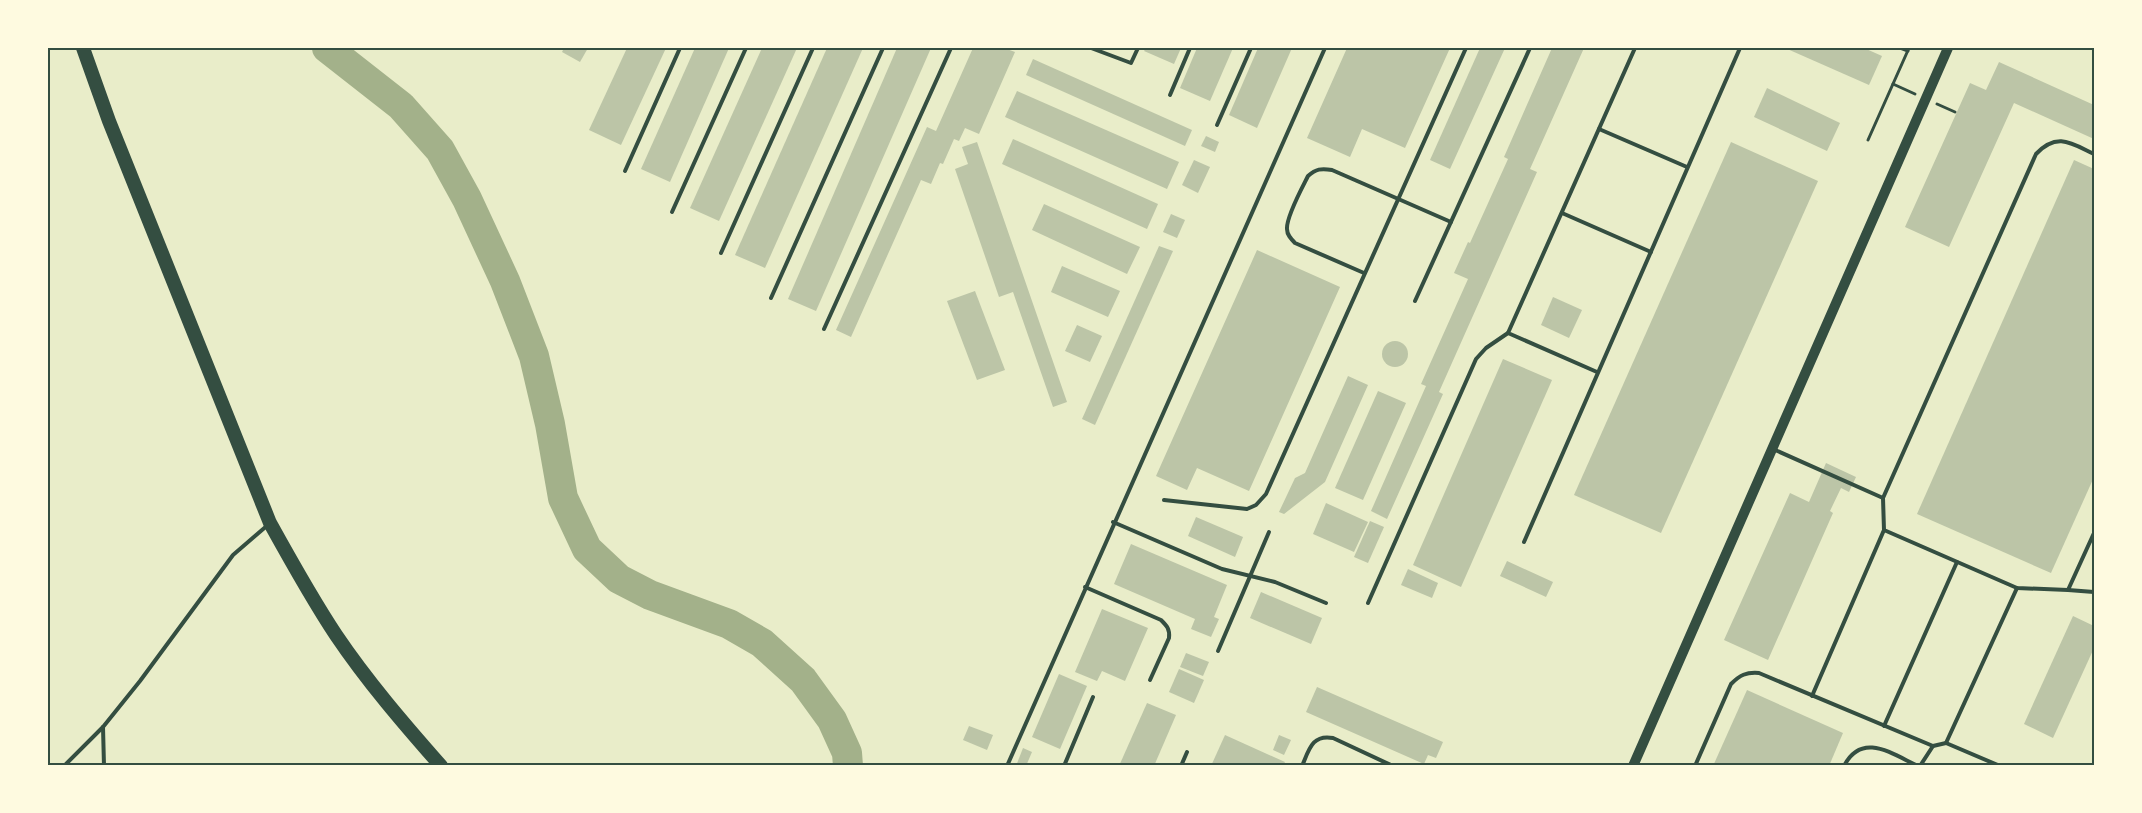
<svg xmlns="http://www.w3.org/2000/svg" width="2142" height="813" viewBox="0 0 2142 813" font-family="'PT Sans Narrow',sans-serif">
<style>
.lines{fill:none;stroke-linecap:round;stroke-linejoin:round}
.river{stroke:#a3b18a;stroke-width:30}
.building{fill:#bcc5a7}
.path{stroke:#344e41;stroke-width:3}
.service{stroke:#344e41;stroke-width:4}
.secondary{stroke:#344e41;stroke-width:10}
.trunk{stroke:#344e41;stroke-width:14}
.neatline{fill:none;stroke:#344e41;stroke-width:2}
</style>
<rect width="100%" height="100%" fill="#e9edc9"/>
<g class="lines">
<polyline class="river" points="327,48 401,106 440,150 467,199 505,281 534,356 550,424 563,498 587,549 619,579 650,595 729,624 762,643 803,680 832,720 847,753 848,766"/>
</g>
<g class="building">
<polygon points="564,48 588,48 580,62 562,52"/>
<polygon points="627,48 666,48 621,145 589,130"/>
<polygon points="695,48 729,48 670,182 641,169"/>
<polygon points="762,48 797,48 719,221 690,208"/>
<polygon points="827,48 863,48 765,268 735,255"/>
<polygon points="897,48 931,48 816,311 788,299"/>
<polygon points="973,48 1004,48 1015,52 979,134 965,128 959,141 954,139 943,164 940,163 931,184 921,180 851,337 836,330 927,127 936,131"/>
<polygon points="1146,48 1181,48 1174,64 1144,51"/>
<polygon points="1197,48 1233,48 1210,101 1180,88"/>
<polygon points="1258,48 1292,48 1257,128 1229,115"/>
<polygon points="1347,48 1450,48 1405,148 1362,129 1350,157 1307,138"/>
<polygon points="1480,48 1505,48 1450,169 1430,160"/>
<polygon points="1552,48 1584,48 1530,169 1537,172 1439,392 1443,394 1387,519 1371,511 1426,386 1421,384 1468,279 1454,273 1468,242 1470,243 1508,159 1504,157"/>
<polygon points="1785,48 1864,48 1882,56 1869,85"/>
<polygon points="1033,59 1192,130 1185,146 1026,75"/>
<polygon points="1999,62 2094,105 2094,139 2014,103 1949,247 1905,227 1970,83 1986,90"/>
<polygon points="1767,88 1840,123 1827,151 1754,117"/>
<polygon points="1017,91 1179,162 1167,189 1005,117"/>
<polygon points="1206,136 1219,142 1215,152 1201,146"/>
<polygon points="1013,139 1158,204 1147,229 1002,164"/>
<polygon points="977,142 1067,402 1053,407 1013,292 999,297 955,169 968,164 962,147"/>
<polygon points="1731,142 1818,181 1661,533 1574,495"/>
<polygon points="1194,160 1210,167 1198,193 1182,185"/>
<polygon points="2074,160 2094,169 2094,477 2051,573 1917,514"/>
<polygon points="1044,204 1140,247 1127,274 1032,230"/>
<polygon points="1171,214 1185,220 1177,238 1163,232"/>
<polygon points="1159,246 1173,251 1095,425 1082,419"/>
<polygon points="1257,250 1340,287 1249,491 1197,468 1187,490 1156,476"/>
<polygon points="1062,266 1120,291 1108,317 1051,292"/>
<polygon points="975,291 1005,370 977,380 947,301"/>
<polygon points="1553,297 1582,310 1569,338 1541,325"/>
<polygon points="1077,325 1102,336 1090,362 1065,351"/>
<circle cx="1395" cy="354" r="13"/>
<polygon points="1503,359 1552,380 1461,587 1413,565"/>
<polygon points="1348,376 1368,385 1325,482 1284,514 1279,512 1295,478 1305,473"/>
<polygon points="1378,391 1406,403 1363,500 1335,488"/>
<polygon points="1826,463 1856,477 1849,492 1841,488 1830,511 1833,513 1768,660 1724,640 1790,493 1809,502"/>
<polygon points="1326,503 1368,522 1354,552 1313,534"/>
<polygon points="1196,517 1243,537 1235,557 1188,536"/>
<polygon points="1370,521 1384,527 1368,563 1354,557"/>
<polygon points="1131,544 1227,585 1214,617 1219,619 1211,637 1191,629 1195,619 1114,584"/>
<polygon points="1507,561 1553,582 1546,597 1500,576"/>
<polygon points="1408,569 1438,583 1432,598 1401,585"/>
<polygon points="1261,592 1322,618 1311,644 1250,618"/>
<polygon points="1102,609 1148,628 1125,681 1102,671 1097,681 1075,672"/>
<polygon points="2073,616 2094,626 2094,648 2053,738 2024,724"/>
<polygon points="1186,653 1209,662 1203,676 1180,667"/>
<polygon points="1179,669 1204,680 1194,703 1169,692"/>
<polygon points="1059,674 1087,686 1060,749 1032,737"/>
<polygon points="1317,687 1443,742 1436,758 1428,755 1424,764 1306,712"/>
<polygon points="1747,690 1843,733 1829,766 1713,766"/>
<polygon points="1147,703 1176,715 1154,766 1119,766"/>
<polygon points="969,726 993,735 987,750 963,740"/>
<polygon points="1225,735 1285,762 1283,766 1211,766"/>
<polygon points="1279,735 1291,740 1284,755 1273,750"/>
<polygon points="1023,748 1032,752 1026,766 1016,766"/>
</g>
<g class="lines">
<g class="path">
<polyline points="1900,48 1908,51"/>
<polyline points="1893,84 1915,94"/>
<polyline points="1937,104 1955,112"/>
<polyline points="1868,140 1909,48"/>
</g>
<g class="service">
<polyline points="1091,48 1131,63 1138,48"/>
<polyline points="1170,95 1190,48"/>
<polyline points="1217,125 1251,48"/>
<polyline points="1599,129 1687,167"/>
<polyline points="625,171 680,48"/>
<polyline points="672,212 746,48"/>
<polyline points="1562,213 1651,252"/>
<polyline points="721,253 813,48"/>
<path d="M1364,273L1295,243C1291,239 1287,235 1287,229C1286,217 1302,188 1308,176C1316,169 1321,168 1332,170L1451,222"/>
<polyline points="771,298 883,48"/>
<polyline points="1415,301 1530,48"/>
<polyline points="824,329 951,48"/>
<polyline points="1597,372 1508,333 1635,48"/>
<polyline points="1773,449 1883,498"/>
<polyline points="1164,500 1247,509 1256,505 1266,494 1466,48"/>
<polyline points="1113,522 1222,569 1275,582 1326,603"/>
<polyline points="2094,533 2068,590 2094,592"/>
<polyline points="1524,542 1740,48"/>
<path d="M1085,587L1161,620C1167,626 1170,629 1169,638L1150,680"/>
<path d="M2068,590L2017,588L1884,530L1883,498L2036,154C2057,132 2071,143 2094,154"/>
<polyline points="1368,603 1476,359 1486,348 1508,333"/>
<polyline points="1218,651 1269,532"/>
<polyline points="1812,696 1884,530"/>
<polyline points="1884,726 1957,562"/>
<polyline points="103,727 104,766"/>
<polyline points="1946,743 2000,766"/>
<polyline points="64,766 103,727 140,681 233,555 269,524"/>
<polyline points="1007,766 1325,48"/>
<polyline points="1064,766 1093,697"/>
<polyline points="1181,766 1187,752"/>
<path d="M1302,766C1309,750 1312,734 1333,738L1393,766"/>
<path d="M1695,766L1731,684C1740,675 1746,672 1759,673L1933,746"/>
<path d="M1844,766C1862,731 1892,754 1918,766"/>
<polyline points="1920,766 1933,746 1946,743 2017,588"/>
</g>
<polyline class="secondary" points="1633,766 1948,48"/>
<path class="trunk" d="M83,48L109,121L270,523C291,561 312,599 336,635C367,681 404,724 441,766"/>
</g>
<rect width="2142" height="813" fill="none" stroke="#fefae0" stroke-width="98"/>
<rect x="49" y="49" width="2044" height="715" class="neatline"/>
</svg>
